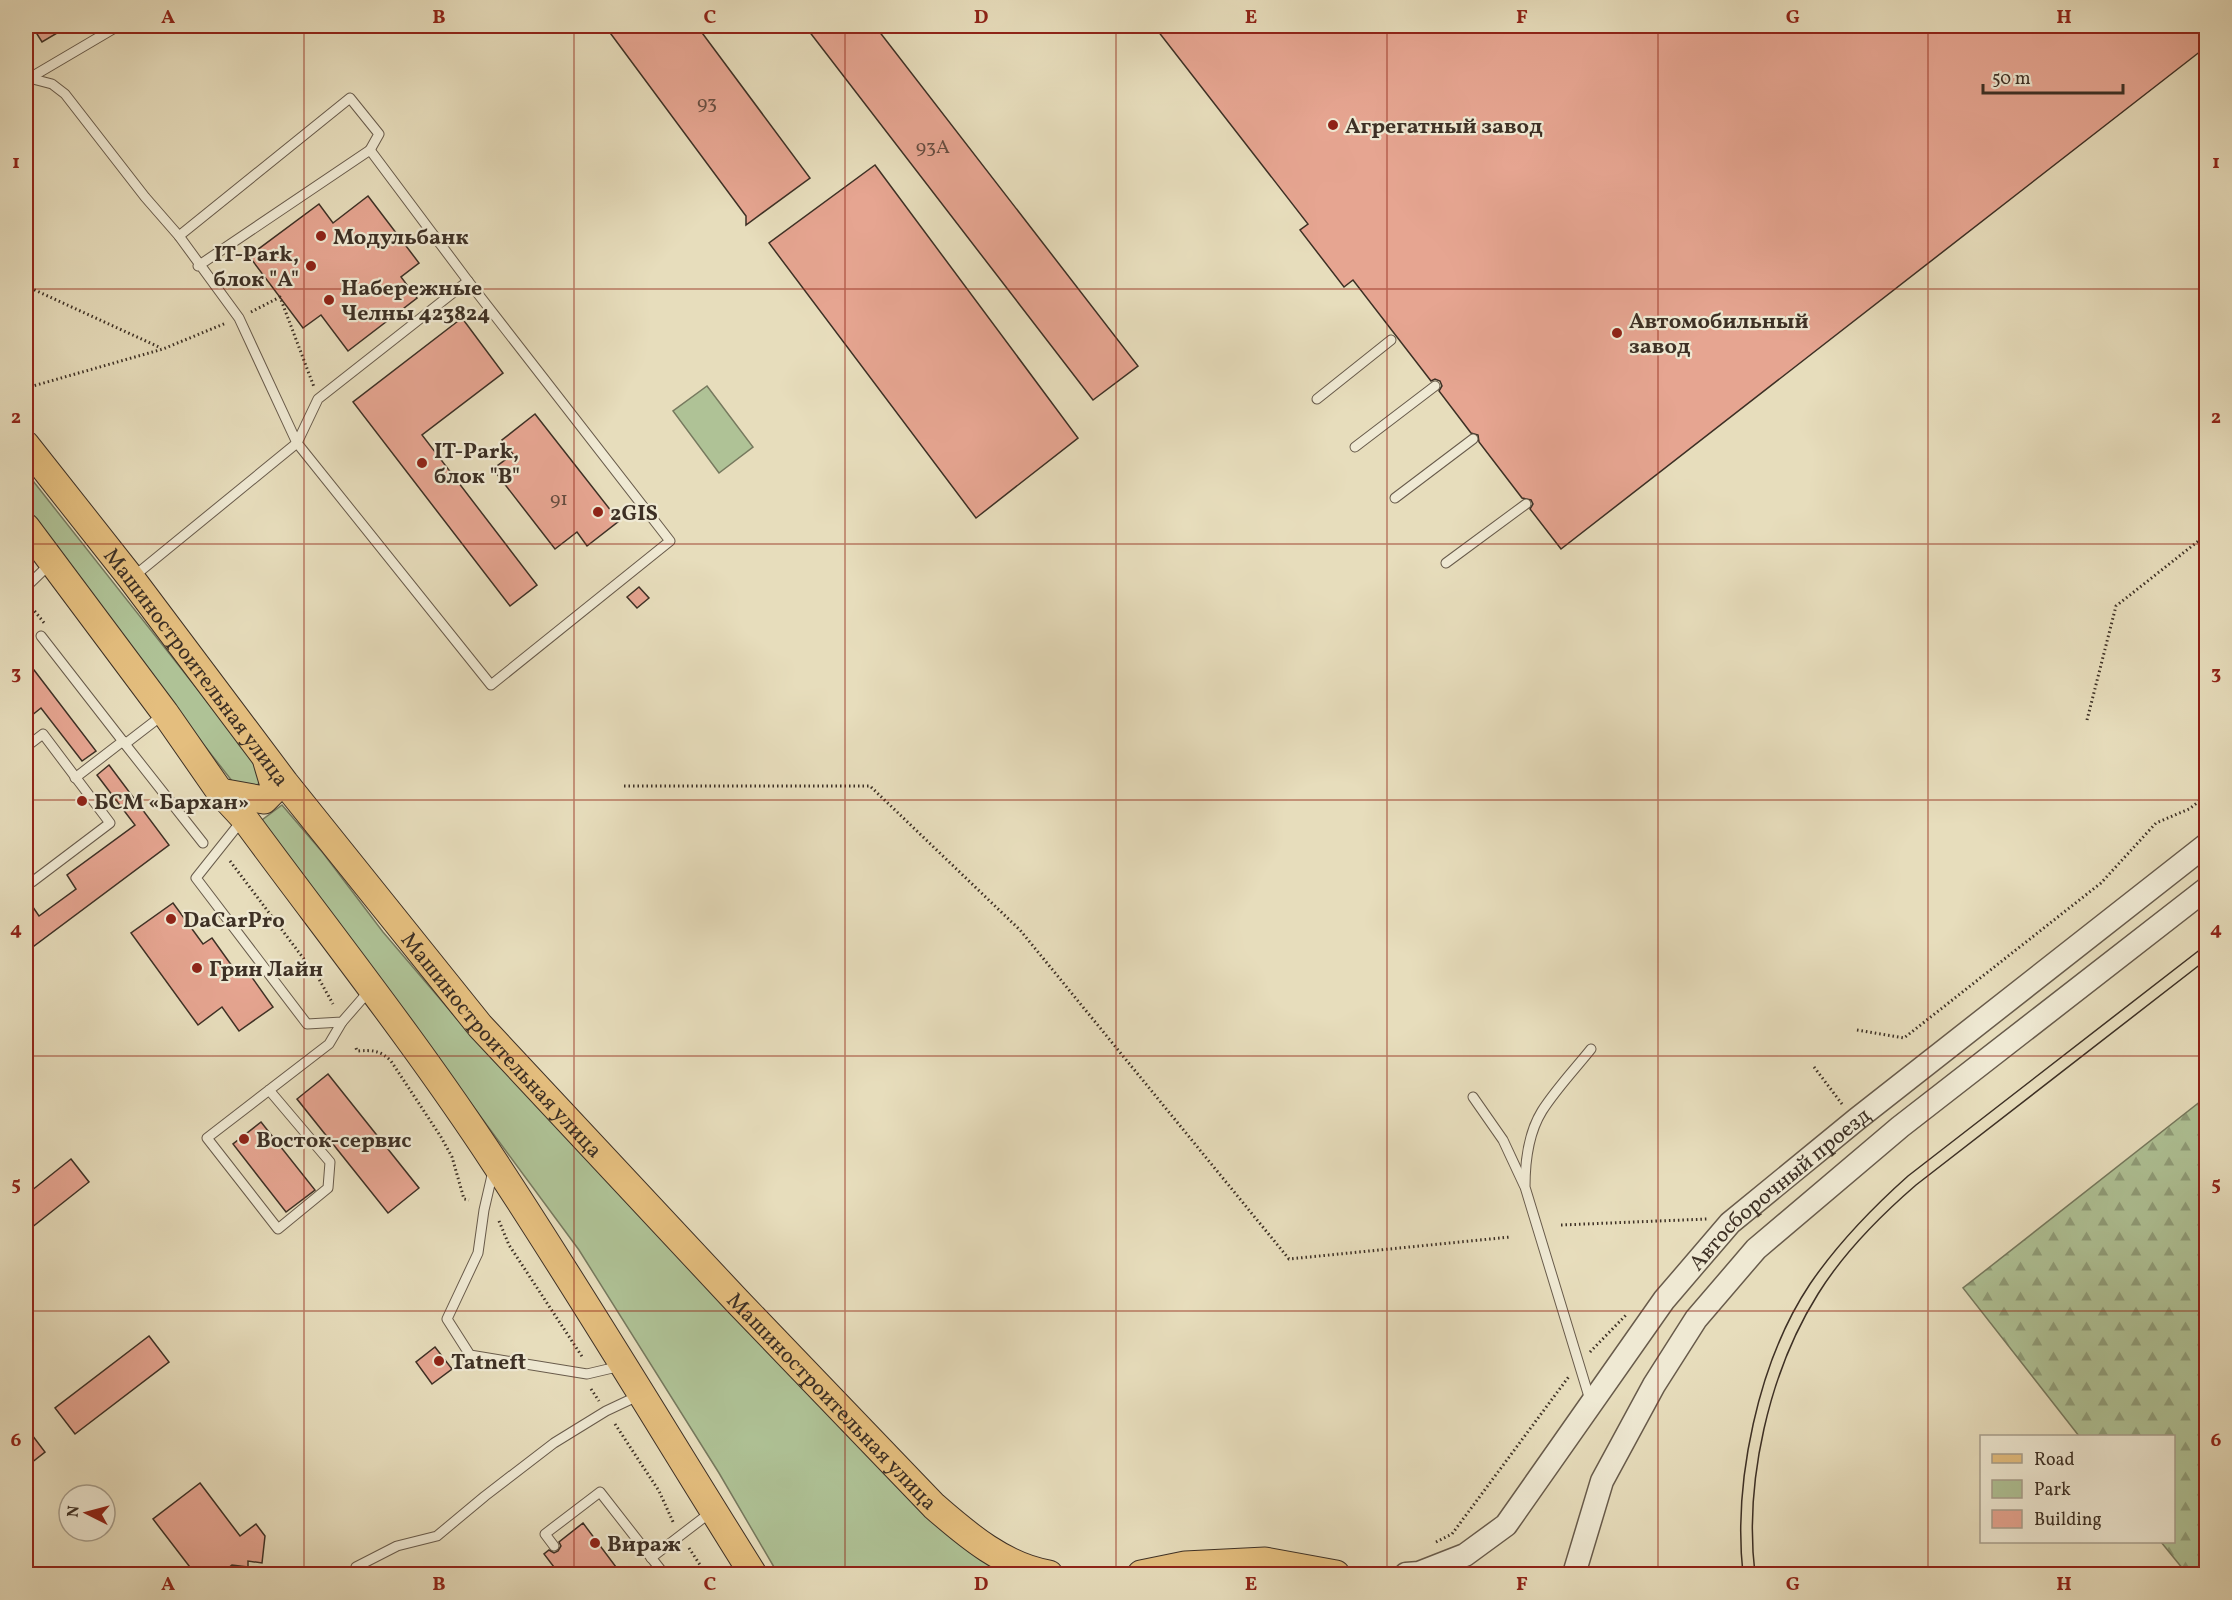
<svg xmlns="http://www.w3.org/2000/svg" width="2232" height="1600" viewBox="0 0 2232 1600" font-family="Vollkorn,serif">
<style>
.green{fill:#afc296;stroke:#76795e;stroke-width:1.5}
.forest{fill:url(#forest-firs);stroke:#76795e;stroke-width:1.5}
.building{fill:#e6a591;stroke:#3d3025;stroke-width:1.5}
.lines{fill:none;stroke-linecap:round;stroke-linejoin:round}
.service-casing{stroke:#685b4b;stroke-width:11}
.tertiary-casing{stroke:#685b4b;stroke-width:25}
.primary-casing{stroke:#3d3025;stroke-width:29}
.path{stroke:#3d3025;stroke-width:3;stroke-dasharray:1.5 3;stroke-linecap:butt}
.service{stroke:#efe9d3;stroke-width:9}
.tertiary{stroke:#efe9d3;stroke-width:22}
.primary{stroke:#e4be7e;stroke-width:27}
.tram{stroke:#3d3025;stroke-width:1.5}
.grid{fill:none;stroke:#8f2418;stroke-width:1.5;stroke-opacity:0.55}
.poi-dot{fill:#8f2418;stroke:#efe9d3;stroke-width:2}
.labels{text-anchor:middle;stroke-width:4.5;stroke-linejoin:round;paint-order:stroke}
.number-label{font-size:20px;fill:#674d40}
.poi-label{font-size:22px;font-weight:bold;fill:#3d3025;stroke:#efe9d3;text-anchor:start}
.street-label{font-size:22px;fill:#3d3025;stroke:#efe9d3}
.neatline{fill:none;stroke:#8f2418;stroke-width:2}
.grid-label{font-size:20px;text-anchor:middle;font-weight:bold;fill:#8f2418}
</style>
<defs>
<pattern id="forest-firs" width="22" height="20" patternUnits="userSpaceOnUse" patternTransform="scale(1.5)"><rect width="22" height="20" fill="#afc296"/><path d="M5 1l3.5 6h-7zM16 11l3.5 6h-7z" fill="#909e7a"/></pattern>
</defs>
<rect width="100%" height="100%" fill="#e7ddbc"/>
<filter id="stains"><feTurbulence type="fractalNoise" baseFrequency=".00333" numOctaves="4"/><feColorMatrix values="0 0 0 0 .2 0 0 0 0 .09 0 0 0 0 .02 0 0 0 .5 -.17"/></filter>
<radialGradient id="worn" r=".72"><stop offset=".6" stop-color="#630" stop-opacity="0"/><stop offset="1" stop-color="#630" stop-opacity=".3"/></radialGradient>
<g class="green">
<polygon points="707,386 753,447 719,473 673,411"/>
<polygon points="26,472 262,771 258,785 248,789 236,786 26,518"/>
<polygon points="282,805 323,853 383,932 469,1033 1012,1574 778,1574 719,1473 579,1250 262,820"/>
</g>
<polygon class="forest" points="2206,1097 2206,1564 2194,1574 2187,1574 2161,1542 2174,1542 2174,1436 2079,1436 1963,1288"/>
<g class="building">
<polygon points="32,26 69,26 42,42"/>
<polygon points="605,26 697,26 810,178 746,225 746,216"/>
<polygon points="805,26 875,26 1138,366 1093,400"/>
<polygon points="1154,26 2206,26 2206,47 1561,549 1530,509 1533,504 1531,500 1522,498 1479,442 1478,435 1471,433 1439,391 1442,386 1440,381 1435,379 1431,381 1353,280 1344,287 1300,230 1308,224"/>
<polygon points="875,165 1078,438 976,518 769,243"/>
<polygon points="368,196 419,263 401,277 417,298 348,351 321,315 303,328 249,256 319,204 333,223"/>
<polygon points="462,318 503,373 422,435 537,585 510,606 353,402"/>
<polygon points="535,414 619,521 587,546 577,532 555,549 493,469 513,454 502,440"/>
<polygon points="639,587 649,598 637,608 627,597"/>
<polygon points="34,670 96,751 82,761 41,708 26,720 26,677"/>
<polygon points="109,765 169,845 26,952 26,897 39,916 76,889 67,875 135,825 97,775"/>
<polygon points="173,903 203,944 212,938 232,966 246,969 273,1007 239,1031 222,1007 198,1025 131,933"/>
<polygon points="328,1074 419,1188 388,1213 297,1099"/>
<polygon points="261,1122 315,1190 286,1212 233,1144"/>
<polygon points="71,1159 89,1182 26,1232 26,1195"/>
<polygon points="149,1336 169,1362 75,1434 55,1408"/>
<polygon points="435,1347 452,1369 432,1384 416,1362"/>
<polygon points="26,1427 45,1452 26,1467"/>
<polygon points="200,1483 240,1536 256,1524 265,1536 262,1563 248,1561 248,1567 232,1565 219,1575 196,1575 153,1519"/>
<polygon points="583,1523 622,1575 560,1575 544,1554 549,1550 554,1553 558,1551 561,1546 559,1542"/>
</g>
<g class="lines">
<defs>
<g id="service">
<polyline points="29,78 52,84 65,94 145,197 179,236 239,318 297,443 491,685 670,541 468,281 370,150 198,266"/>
<polyline points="28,79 118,26"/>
<polyline points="179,236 350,98 379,134 370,150"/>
<polyline points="1317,399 1391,340"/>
<polyline points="1355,447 1435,386"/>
<polyline points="1395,498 1473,439"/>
<polyline points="1446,563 1526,504"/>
<polyline points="133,577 297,443 318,399 468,281"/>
<polyline points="26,587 51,563"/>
<polyline points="41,636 125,744 164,714"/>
<polyline points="125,744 203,843"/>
<polyline points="26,747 43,734 110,823 32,882 26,874"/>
<polyline points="75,778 123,741"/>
<polyline points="243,819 196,878 307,1024 342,1022 369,991"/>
<polyline points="269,1090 330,1162 328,1188 278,1229 207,1138 329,1044 342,1022"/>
<polyline points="1473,1097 1503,1140 1524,1185"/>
<polyline points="493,1171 484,1210 478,1253 447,1319 470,1355 587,1374 621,1366"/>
<path d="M1590,1400L1525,1187C1525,1162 1529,1132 1542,1111C1556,1089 1575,1069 1591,1049"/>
<polyline points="554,1546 545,1534 600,1492 664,1574"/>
<polyline points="651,1558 711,1512"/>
<polyline points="356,1567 397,1546 437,1536 485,1496 554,1443 606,1411 640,1395"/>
</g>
<g id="tertiary">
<path id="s1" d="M1406,1574L1419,1573L1465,1555L1506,1525L1664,1300L1730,1223L1857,1119L2206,845"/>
<polyline points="1574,1574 1602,1481 1654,1385 1696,1319 1756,1249 1900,1127 2206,889"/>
</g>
<g id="primary">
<path id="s2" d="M26,445L131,578L285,783L480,1026L737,1301L934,1506C967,1535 1005,1567 1049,1574"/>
<path d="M26,527L165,713L220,792L244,818C328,932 417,1044 495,1163C584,1298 667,1437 753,1574"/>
<polyline points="220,792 264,800 275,789 267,762"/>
<polyline points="1141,1574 1185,1565 1265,1561 1336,1574"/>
</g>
</defs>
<use href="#service" class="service-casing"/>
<use href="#tertiary" class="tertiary-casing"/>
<use href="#primary" class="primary-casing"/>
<g class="path">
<polyline points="26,227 29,224"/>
<polyline points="26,286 161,348"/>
<polyline points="251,312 280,297 314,387"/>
<polyline points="26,388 163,349 226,323"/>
<polyline points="29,604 45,624"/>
<polyline points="2087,720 2116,606 2206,535"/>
<polyline points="624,786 870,786 1020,930 1289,1259 1510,1237"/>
<polyline points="2200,820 2206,816"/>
<polyline points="230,861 319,979 333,1004"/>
<polyline points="1857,1030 1904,1038 2101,883 2156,823 2189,809 2206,796"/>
<path d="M356,1048L357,1051C372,1050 380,1050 391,1061L441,1137L452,1157L464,1199L469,1200"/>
<polyline points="1814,1067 1842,1104"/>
<polyline points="499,1221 509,1245 583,1358"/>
<polyline points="1561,1225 1707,1219"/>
<polyline points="1590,1352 1627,1314"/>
<polyline points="591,1389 599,1401"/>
<polyline points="615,1424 659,1491 674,1524"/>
<polyline points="1436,1542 1452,1534 1570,1375"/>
<polyline points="689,1548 706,1574"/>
<polyline points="1377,1574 1385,1570"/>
</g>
<use href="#service" class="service"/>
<use href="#tertiary" class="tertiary"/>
<use href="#primary" class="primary"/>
<g class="tram">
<path d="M1743,1574C1733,1482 1758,1362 1810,1284C1838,1243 1871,1209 1908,1176L2206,945"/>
<path d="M1755,1574C1744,1482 1769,1372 1818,1294C1844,1252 1879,1217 1916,1185L2206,960"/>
</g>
</g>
<path class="grid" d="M304,26V1574M574,26V1574M845,26V1574M1116,26V1574M1387,26V1574M1658,26V1574M1928,26V1574M26,289H2206M26,544H2206M26,800H2206M26,1056H2206M26,1311H2206"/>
<g class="poi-dot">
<circle cx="1333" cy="125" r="6"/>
<circle cx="321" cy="236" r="6"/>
<circle cx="311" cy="266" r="6"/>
<circle cx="329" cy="300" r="6"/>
<circle cx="1617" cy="333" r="6"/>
<circle cx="422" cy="463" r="6"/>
<circle cx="598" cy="512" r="6"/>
<circle cx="82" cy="801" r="6"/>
<circle cx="171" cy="919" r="6"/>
<circle cx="197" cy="968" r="6"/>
<circle cx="244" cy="1139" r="6"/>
<circle cx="439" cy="1361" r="6"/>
<circle cx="595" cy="1543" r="6"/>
</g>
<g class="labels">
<g class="number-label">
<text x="707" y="109">93</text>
<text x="933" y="153">93А</text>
<text x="559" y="505">91</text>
</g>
<g class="poi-label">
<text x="1345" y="133">Агрегатный завод</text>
<text x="333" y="244">Модульбанк</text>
<text x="299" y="261" text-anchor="end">IT-Park,<tspan x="299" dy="25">блок "А"</tspan></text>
<text x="341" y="295">Набережные<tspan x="341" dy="25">Челны 423824</tspan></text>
<text x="1629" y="328">Автомобильный<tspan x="1629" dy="25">завод</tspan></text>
<text x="434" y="458">IT-Park,<tspan x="434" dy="25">блок "В"</tspan></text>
<text x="610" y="520">2GIS</text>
<text x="94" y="809">БСМ «Бархан»</text>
<text x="183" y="927">DaCarPro</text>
<text x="209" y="976">Грин Лайн</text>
<text x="256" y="1147">Восток-сервис</text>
<text x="451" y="1369">Tatneft</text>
<text x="607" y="1551">Вираж</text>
</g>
<g class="street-label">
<text dy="8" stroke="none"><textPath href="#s2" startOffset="280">Машиностроительная улица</textPath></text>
<text dy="8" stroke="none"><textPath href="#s2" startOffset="766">Машиностроительная улица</textPath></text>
<text dy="8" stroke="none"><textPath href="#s1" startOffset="549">Автосборочный проезд</textPath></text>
<text dy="8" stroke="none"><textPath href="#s2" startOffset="1252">Машиностроительная улица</textPath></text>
</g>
</g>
<rect width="2232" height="1600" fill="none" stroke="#e7ddbc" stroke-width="66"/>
<rect x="1980" y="1435" width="195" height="108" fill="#efe9d3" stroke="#a89f8d" stroke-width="1.5"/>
<rect x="1992" y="1454" width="30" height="9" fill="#e4be7e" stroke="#a89f8d" stroke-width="1.5"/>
<text x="2034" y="1465" font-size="18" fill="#3d3025">Road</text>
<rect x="1992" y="1480" width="30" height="18" fill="#afc296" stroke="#a89f8d" stroke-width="1.5"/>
<text x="2034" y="1495" font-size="18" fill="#3d3025">Park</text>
<rect x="1992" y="1510" width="30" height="18" fill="#e6a591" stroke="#a89f8d" stroke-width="1.5"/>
<text x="2034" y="1525" font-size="18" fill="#3d3025">Building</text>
<g transform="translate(87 1513) rotate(276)"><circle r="28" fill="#efe9d3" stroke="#a89f8d" stroke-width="1.5"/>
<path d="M0-4.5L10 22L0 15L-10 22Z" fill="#8f2418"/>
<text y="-9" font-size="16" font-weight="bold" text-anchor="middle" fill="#3d3025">N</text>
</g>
<path d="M1983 84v9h140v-9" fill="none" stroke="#3d3025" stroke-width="3"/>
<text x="1992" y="84" font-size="18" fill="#3d3025" stroke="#efe9d3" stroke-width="4.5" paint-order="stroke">50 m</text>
<rect x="33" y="33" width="2166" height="1534" class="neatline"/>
<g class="grid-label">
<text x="168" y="23">A</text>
<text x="439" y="23">B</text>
<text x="710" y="23">C</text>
<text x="981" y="23">D</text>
<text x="1251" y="23">E</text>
<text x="1522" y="23">F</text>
<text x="1793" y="23">G</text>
<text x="2064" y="23">H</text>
<text x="16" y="168">1</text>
<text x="2216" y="168">1</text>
<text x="16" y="423">2</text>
<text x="2216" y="423">2</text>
<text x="16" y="679">3</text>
<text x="2216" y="679">3</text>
<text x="16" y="935">4</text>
<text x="2216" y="935">4</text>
<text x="16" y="1190">5</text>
<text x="2216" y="1190">5</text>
<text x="16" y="1446">6</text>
<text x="2216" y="1446">6</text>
<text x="168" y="1590">A</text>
<text x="439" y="1590">B</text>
<text x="710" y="1590">C</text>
<text x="981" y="1590">D</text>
<text x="1251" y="1590">E</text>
<text x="1522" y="1590">F</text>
<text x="1793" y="1590">G</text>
<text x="2064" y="1590">H</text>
</g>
<rect width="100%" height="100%" filter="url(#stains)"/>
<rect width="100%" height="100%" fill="url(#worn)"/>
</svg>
